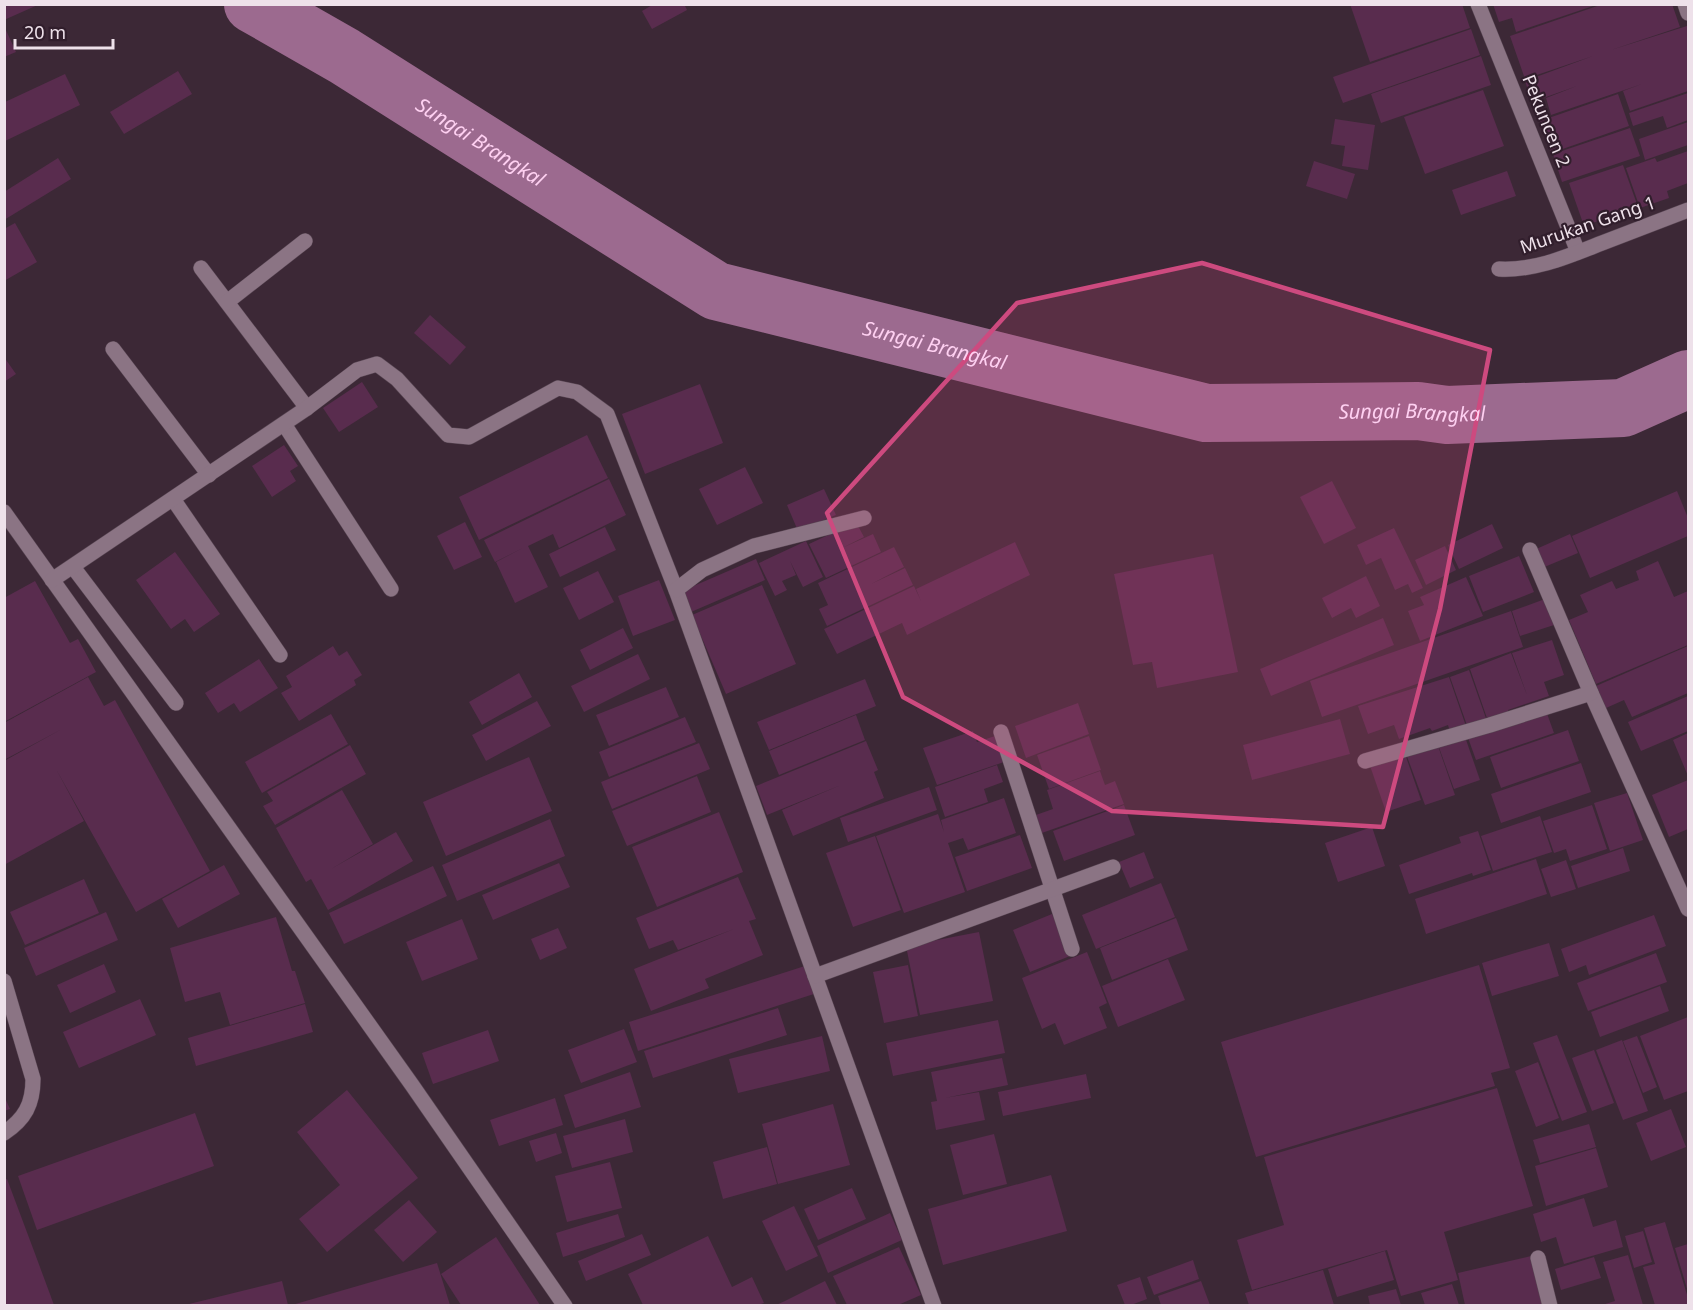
<svg xmlns="http://www.w3.org/2000/svg" width="1693" height="1310" viewBox="0 0 1693 1310" font-family="'Noto Sans',sans-serif">
<style>
.lines{fill:none;stroke-linecap:round;stroke-linejoin:round}
.river{stroke:#9c6a8f;stroke-width:58}
.building{fill:#592c4e}
.minor-casing{stroke:#584653;stroke-width:16}
.minor{stroke:#8b7484;stroke-width:15}
.marked{fill:#cd4a7f;fill-opacity:0.2;stroke:#cd4a7f;stroke-width:4.5;stroke-linejoin:round}
.labels{text-anchor:middle;stroke-width:4.5;stroke-linejoin:round;paint-order:stroke}
.street-label{font-size:18px;fill:#eee1ea;stroke:#311e2c}
.water-label{font-size:20px;font-style:italic;fill:#fed0f1;stroke:#311e2c}
</style>
<rect width="100%" height="100%" fill="#3c2836"/>
<g class="lines">
<path class="river" id="s1" d="M253,4L344,56L716,291L1206,413L1418,411L1447,415L1623,408L1688,379"/>
</g>
<g class="building">
<polygon points="4,4 40,4 4,20"/>
<polygon points="654,4 684,4 687,10 652,29 642,11"/>
<polygon points="1350,4 1462,4 1470,28 1370,62"/>
<polygon points="1493,4 1596,4 1596,5 1516,32 1512,18 1499,22"/>
<polygon points="1603,4 1672,4 1680,27 1611,50 1687,26 1688,91 1630,111 1623,91 1642,84 1551,115 1546,98 1577,86 1532,102 1525,81 1593,56 1525,79 1510,36"/>
<polygon points="4,26 16,52 4,57"/>
<polygon points="1471,29 1480,55 1343,103 1333,77"/>
<polygon points="1481,56 1491,85 1381,123 1371,94"/>
<polygon points="178,71 192,94 124,134 110,112"/>
<polygon points="65,74 80,105 5,141 5,102"/>
<polygon points="1483,90 1504,146 1425,174 1404,117"/>
<polygon points="1688,93 1688,120 1667,128 1663,116 1633,126 1629,113"/>
<polygon points="1618,94 1629,126 1551,153 1540,121"/>
<polygon points="1335,119 1375,125 1368,170 1342,166 1345,146 1331,144"/>
<polygon points="1688,122 1688,145 1645,160 1639,139"/>
<polygon points="1630,128 1640,156 1562,182 1553,154"/>
<polygon points="1688,151 1688,183 1667,191 1669,198 1640,208 1626,168 1655,158 1657,162"/>
<polygon points="58,158 71,179 4,220 4,192"/>
<polygon points="1314,161 1355,174 1347,199 1306,186"/>
<polygon points="1623,165 1638,207 1584,226 1569,183"/>
<polygon points="1507,171 1516,196 1461,215 1452,190"/>
<polygon points="15,223 37,262 4,281 4,229"/>
<polygon points="430,315 466,347 450,365 414,333"/>
<polygon points="4,357 16,374 4,382"/>
<polygon points="362,382 378,407 339,432 323,408"/>
<polygon points="700,384 723,443 645,474 622,414"/>
<polygon points="587,435 608,478 479,540 459,497"/>
<polygon points="284,445 298,466 290,471 296,481 272,497 252,466"/>
<polygon points="745,467 763,503 717,525 699,489"/>
<polygon points="609,479 626,515 559,548 553,534 528,546 548,587 515,603 496,562 523,548 495,562 484,540"/>
<polygon points="1332,481 1356,528 1324,544 1300,497"/>
<polygon points="824,489 836,515 798,531 787,505"/>
<polygon points="1677,491 1688,518 1688,536 1590,578 1572,536"/>
<polygon points="465,522 482,557 454,570 437,536"/>
<polygon points="856,522 864,537 842,548 873,534 881,552 826,578 809,544"/>
<polygon points="1492,524 1503,548 1459,569 1448,545"/>
<polygon points="605,527 616,550 560,577 549,554"/>
<polygon points="1394,528 1423,588 1412,593 1408,584 1395,590 1381,558 1366,565 1357,545"/>
<polygon points="1570,534 1578,553 1542,568 1534,550"/>
<polygon points="806,541 823,577 803,587 790,561 796,575 782,581 787,590 775,596 759,563"/>
<polygon points="1015,542 1030,575 907,635 902,623 837,654 824,629 914,586 921,601 916,589"/>
<polygon points="1445,546 1456,570 1426,585 1415,560"/>
<polygon points="894,547 904,567 871,584 905,568 913,585 827,626 819,609 828,605 818,583"/>
<polygon points="175,552 220,614 194,632 185,619 171,629 136,580"/>
<polygon points="1213,554 1238,672 1157,688 1152,662 1133,665 1114,574"/>
<polygon points="1519,556 1534,592 1483,612 1469,576"/>
<polygon points="756,559 765,580 691,612 682,591"/>
<polygon points="1658,561 1674,597 1688,591 1688,645 1596,684 1569,620 1588,612 1580,595 1612,581 1616,589 1639,580 1636,571"/>
<polygon points="598,571 614,602 579,620 563,588"/>
<polygon points="1366,576 1380,606 1356,618 1351,608 1332,618 1322,598"/>
<polygon points="1466,577 1483,616 1420,641 1408,611 1424,605 1420,597"/>
<polygon points="659,580 675,620 633,636 618,596"/>
<polygon points="35,581 70,643 78,639 96,672 4,722 4,598"/>
<polygon points="762,585 796,664 726,694 692,615"/>
<polygon points="1545,599 1554,625 1520,636 1512,611"/>
<polygon points="1511,611 1523,647 1322,717 1310,681"/>
<polygon points="1383,618 1394,645 1271,696 1260,669"/>
<polygon points="623,628 633,648 590,670 580,650"/>
<polygon points="1552,640 1564,675 1544,682 1549,696 1508,710 1509,713 1488,721 1470,669 1511,653 1527,695 1512,653"/>
<polygon points="333,646 339,656 347,651 362,675 354,680 356,685 299,721 281,693 292,687 286,676"/>
<polygon points="1688,646 1688,693 1632,717 1624,700 1606,708 1596,686"/>
<polygon points="638,654 650,679 584,712 571,686"/>
<polygon points="259,659 278,688 240,712 234,703 218,713 205,693"/>
<polygon points="1469,670 1488,724 1469,731 1450,677"/>
<polygon points="519,673 532,697 482,725 469,702"/>
<polygon points="88,677 104,706 115,700 210,871 136,912 56,769 84,821 4,865 4,761 62,729 4,760 4,723"/>
<polygon points="1449,677 1467,729 1451,735 1448,725 1432,731 1430,728 1399,739 1394,725 1368,734 1358,706"/>
<polygon points="865,679 876,706 769,750 757,722"/>
<polygon points="666,687 679,717 609,746 596,715"/>
<polygon points="1688,696 1688,731 1641,751 1628,722"/>
<polygon points="537,701 551,726 486,761 472,735"/>
<polygon points="1078,703 1089,734 1026,758 1015,726"/>
<polygon points="1545,708 1554,733 1476,760 1467,735"/>
<polygon points="331,714 348,744 262,793 245,762"/>
<polygon points="856,715 865,740 779,775 769,751"/>
<polygon points="685,717 696,742 609,777 599,752"/>
<polygon points="1340,719 1350,754 1252,780 1243,745"/>
<polygon points="1568,730 1579,761 1501,788 1490,757"/>
<polygon points="973,731 977,742 995,736 1004,762 937,785 923,748"/>
<polygon points="1688,733 1688,776 1673,740"/>
<polygon points="1464,734 1480,780 1454,789 1437,742"/>
<polygon points="1089,736 1101,770 1049,789 1037,755"/>
<polygon points="1436,740 1455,795 1425,805 1405,751"/>
<polygon points="866,741 878,770 874,772 884,798 793,836 782,810 841,785 767,815 756,786"/>
<polygon points="699,743 710,769 612,809 601,782"/>
<polygon points="350,745 366,774 275,825 263,806 273,801 267,792"/>
<polygon points="1404,751 1421,800 1386,812 1369,763"/>
<polygon points="529,757 552,811 446,856 423,802"/>
<polygon points="1581,763 1591,792 1501,823 1491,794"/>
<polygon points="997,765 1003,782 984,789 988,802 945,817 935,787"/>
<polygon points="1100,771 1105,785 1115,781 1124,804 1039,834 1033,816 1053,809 1047,790"/>
<polygon points="697,776 711,812 627,846 612,811"/>
<polygon points="1688,780 1688,829 1669,837 1652,795"/>
<polygon points="929,787 937,810 848,842 840,818"/>
<polygon points="342,790 373,844 331,869 396,832 413,861 328,910 311,879 306,882 276,828"/>
<polygon points="1627,793 1643,840 1610,851 1594,803"/>
<polygon points="1004,798 1016,833 968,850 963,838 948,843 965,892 904,913 876,836 938,814 944,832 941,820"/>
<polygon points="1124,805 1135,835 1064,861 1053,831"/>
<polygon points="1592,805 1607,849 1570,861 1566,849 1554,853 1543,821"/>
<polygon points="719,812 743,872 657,907 632,847"/>
<polygon points="1540,816 1552,852 1493,871 1481,836"/>
<polygon points="550,819 565,856 457,901 442,865"/>
<polygon points="1372,827 1385,866 1338,882 1325,843"/>
<polygon points="1478,831 1491,870 1473,876 1472,873 1409,894 1399,865 1461,843 1459,837"/>
<polygon points="1020,835 1032,868 967,891 955,857"/>
<polygon points="875,836 901,910 853,927 826,853"/>
<polygon points="1623,848 1630,871 1578,888 1571,866"/>
<polygon points="1144,852 1154,878 1130,888 1119,862"/>
<polygon points="1536,859 1547,894 1426,934 1415,899"/>
<polygon points="1566,860 1576,889 1551,897 1541,869"/>
<polygon points="559,863 570,887 493,920 482,895"/>
<polygon points="224,865 240,894 178,928 162,899"/>
<polygon points="433,866 447,896 344,944 329,913"/>
<polygon points="738,877 756,919 749,921 763,955 705,979 709,988 651,1011 634,969 734,929 678,950 673,940 649,949 636,918"/>
<polygon points="84,879 99,913 25,945 10,912"/>
<polygon points="1161,883 1175,917 1096,949 1082,915"/>
<polygon points="106,912 118,940 36,976 24,948"/>
<polygon points="1052,914 1070,956 1030,972 1013,930"/>
<polygon points="1654,915 1666,946 1589,975 1586,965 1569,972 1561,949"/>
<polygon points="276,917 292,971 295,971 305,1003 230,1025 220,992 185,1002 170,948"/>
<polygon points="1176,918 1188,950 1112,980 1100,948"/>
<polygon points="462,919 478,959 422,981 406,942"/>
<polygon points="558,928 567,948 540,960 531,939"/>
<polygon points="979,932 993,1001 920,1015 906,946"/>
<polygon points="1549,943 1559,976 1492,996 1482,963"/>
<polygon points="1087,952 1107,1003 1099,1007 1107,1028 1064,1045 1055,1023 1042,1029 1022,978"/>
<polygon points="1656,953 1667,982 1588,1011 1577,983"/>
<polygon points="1168,959 1185,1000 1118,1027 1102,986"/>
<polygon points="104,964 116,992 70,1013 57,985"/>
<polygon points="808,965 817,993 638,1051 629,1022"/>
<polygon points="908,965 918,1016 884,1023 873,972"/>
<polygon points="1479,965 1510,1068 1491,1073 1495,1086 1256,1157 1221,1042"/>
<polygon points="1660,986 1669,1011 1600,1037 1591,1012"/>
<polygon points="140,999 156,1035 79,1068 63,1032"/>
<polygon points="305,1004 313,1032 196,1066 188,1038"/>
<polygon points="778,1008 787,1035 653,1078 644,1051"/>
<polygon points="1688,1017 1688,1072 1687,1072 1688,1091 1664,1100 1640,1036"/>
<polygon points="998,1020 1005,1053 893,1076 886,1043"/>
<polygon points="624,1029 637,1062 581,1083 568,1050"/>
<polygon points="488,1030 499,1061 433,1084 422,1053"/>
<polygon points="1557,1035 1587,1112 1562,1121 1533,1043"/>
<polygon points="822,1036 830,1071 738,1093 729,1059"/>
<polygon points="1637,1036 1657,1087 1643,1093 1623,1041"/>
<polygon points="1622,1040 1648,1111 1623,1120 1596,1050"/>
<polygon points="1594,1050 1614,1103 1592,1111 1572,1058"/>
<polygon points="1002,1058 1008,1085 945,1098 979,1092 985,1120 936,1130 931,1102 937,1101 931,1072"/>
<polygon points="1538,1062 1559,1118 1536,1127 1515,1071"/>
<polygon points="630,1072 641,1107 575,1128 564,1095"/>
<polygon points="1086,1074 1091,1098 1003,1116 998,1092"/>
<polygon points="1497,1088 1533,1206 1444,1232 1458,1280 1401,1296 1387,1250 1252,1290 1237,1240 1284,1225 1264,1157"/>
<polygon points="347,1090 418,1178 327,1252 299,1219 340,1185 297,1132"/>
<polygon points="4,1096 10,1109 4,1111"/>
<polygon points="555,1098 563,1125 499,1146 490,1120"/>
<polygon points="833,1104 850,1165 778,1184 762,1124"/>
<polygon points="1671,1109 1686,1147 1651,1161 1636,1123"/>
<polygon points="195,1113 214,1166 37,1230 18,1176"/>
<polygon points="625,1119 633,1152 572,1168 563,1136"/>
<polygon points="1589,1124 1596,1147 1540,1163 1533,1140"/>
<polygon points="556,1133 562,1153 536,1162 529,1141"/>
<polygon points="994,1134 1007,1184 963,1195 950,1145"/>
<polygon points="767,1147 777,1184 723,1199 713,1162"/>
<polygon points="1596,1148 1608,1187 1546,1206 1535,1166"/>
<polygon points="610,1162 622,1208 567,1222 555,1176"/>
<polygon points="1051,1175 1067,1231 943,1265 928,1209"/>
<polygon points="7,1179 34,1251 54,1305 4,1305 4,1180"/>
<polygon points="852,1188 866,1219 818,1240 804,1209"/>
<polygon points="1584,1198 1593,1227 1616,1220 1623,1247 1564,1264 1556,1237 1541,1242 1533,1214"/>
<polygon points="409,1200 437,1232 403,1262 374,1230"/>
<polygon points="794,1206 818,1256 786,1271 762,1221"/>
<polygon points="890,1213 902,1240 828,1273 817,1246"/>
<polygon points="618,1214 625,1237 563,1257 556,1233"/>
<polygon points="1665,1222 1688,1298 1688,1305 1655,1305 1643,1267 1655,1264 1644,1228"/>
<polygon points="1643,1231 1652,1262 1634,1268 1625,1236"/>
<polygon points="642,1234 651,1255 586,1281 578,1261"/>
<polygon points="708,1236 732,1287 752,1277 764,1303 758,1305 643,1305 628,1274"/>
<polygon points="496,1237 540,1305 461,1305 441,1274"/>
<polygon points="1688,1244 1688,1292 1675,1248"/>
<polygon points="899,1247 921,1295 898,1305 847,1305 833,1276"/>
<polygon points="1385,1251 1394,1280 1337,1297 1328,1269"/>
<polygon points="1628,1255 1643,1305 1602,1305 1615,1301 1603,1262"/>
<polygon points="1531,1256 1542,1305 1465,1305 1458,1273"/>
<polygon points="1594,1257 1601,1278 1561,1290 1555,1269"/>
<polygon points="1193,1260 1199,1279 1154,1295 1147,1277"/>
<polygon points="437,1263 450,1305 292,1305"/>
<polygon points="1323,1270 1334,1305 1249,1305 1245,1293"/>
<polygon points="1140,1277 1147,1299 1131,1305 1125,1305 1117,1285"/>
<polygon points="282,1281 288,1305 185,1305"/>
<polygon points="825,1281 837,1305 776,1305 785,1301"/>
<polygon points="1201,1281 1210,1305 1161,1305 1158,1296"/>
<polygon points="1452,1284 1459,1305 1425,1305 1421,1293"/>
<polygon points="1396,1289 1401,1305 1370,1305 1368,1296"/>
</g>
<g class="lines">
<defs>
<g id="minor">
<polyline points="1478,4 1578,252"/>
<polyline points="1685,4 1688,13"/>
<polyline points="201,268 307,408"/>
<path d="M1499,269C1535,271 1569,256 1602,243C1631,232 1660,221 1688,210"/>
<polyline points="227,302 305,241"/>
<polyline points="113,349 209,475"/>
<polyline points="284,424 391,589"/>
<polyline points="173,499 280,655"/>
<polyline points="4,512 412,1085 565,1306"/>
<polyline points="1530,550 1591,693 1688,909"/>
<polyline points="73,567 176,703"/>
<polyline points="52,580 307,408 357,370 377,364 397,379 448,435 469,437 558,388 577,392 607,414 676,590 934,1306"/>
<polyline points="676,590 702,570 754,546 864,518"/>
<polyline points="1001,732 1072,949"/>
<polyline points="1365,761 1490,725 1591,693"/>
<polyline points="815,976 1113,867"/>
<path d="M4,981L33,1079C33,1104 25,1119 4,1133"/>
<polyline points="1538,1258 1550,1306"/>
</g>
</defs>
<use href="#minor" class="minor-casing"/>
<use href="#minor" class="minor"/>
</g>
<path class="marked" d="M1202,263L1490,350L1440,609L1383,827L1112,811L903,697L827,513L1017,303Z"/>
<g class="labels">
<g class="street-label">
<text transform="translate(1546 121) rotate(68)" y="6">Pekuncen 2</text>
<text transform="translate(1588 225) rotate(-19)" y="6">Murukan Gang 1</text>
</g>
<g class="water-label">
<text dy="7" stroke="none"><textPath href="#s1" startOffset="266">Sungai Brangkal</textPath></text>
<text dy="7" stroke="none"><textPath href="#s1" startOffset="770">Sungai Brangkal</textPath></text>
<text dy="7" stroke="none"><textPath href="#s1" startOffset="1256">Sungai Brangkal</textPath></text>
</g>
</g>
<rect width="1693" height="1310" fill="none" stroke="#eee1ea" stroke-width="12"/>
<path d="M15 39v9h98v-9" fill="none" stroke="#eee1ea" stroke-width="3"/>
<text x="24" y="39" font-size="18" fill="#eee1ea" stroke="#311e2c" stroke-width="4.5" paint-order="stroke">20 m</text>
</svg>
